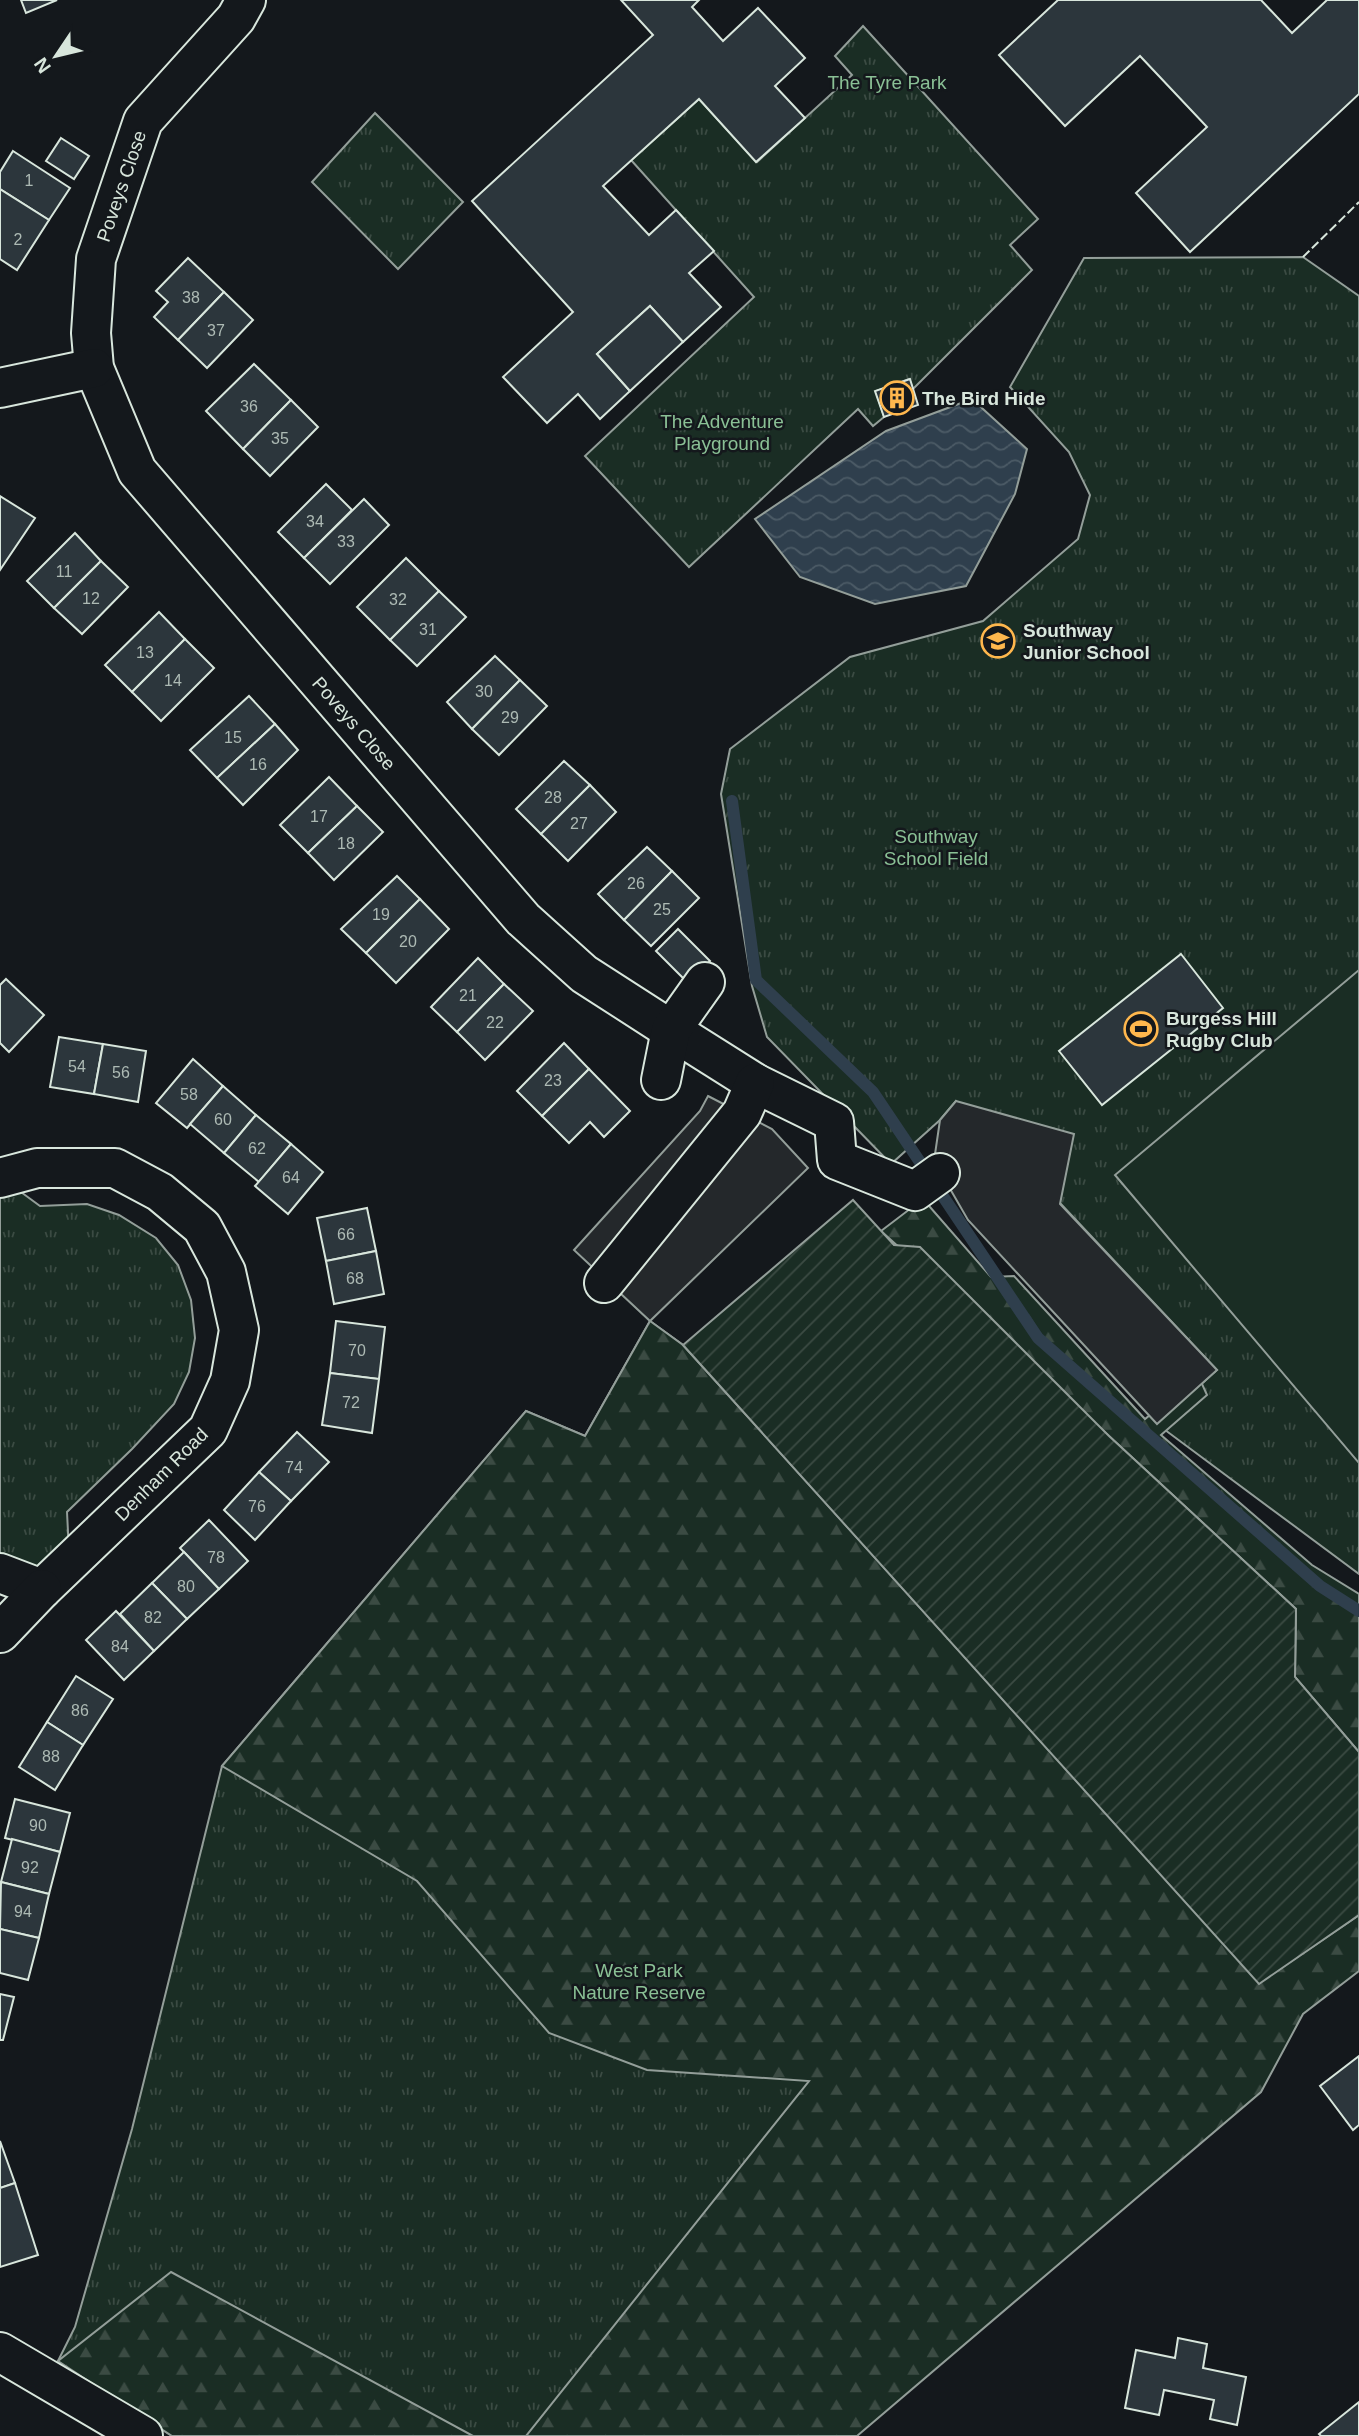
<svg xmlns="http://www.w3.org/2000/svg" width="1359" height="2436" viewBox="0 0 1359 2436" font-family="Helvetica,sans-serif">
<style>
.grass{fill:url(#grass-tufts);stroke:#939e99;stroke-width:2}
.forest{fill:url(#forest-firs);stroke:#939e99;stroke-width:2}
.garden{fill:url(#garden-furrows);stroke:#939e99;stroke-width:2}
.pitch{fill:#1a2d24;stroke:#939e99;stroke-width:2}
.parking{fill:#24282b;stroke:#939e99;stroke-width:2}
.water{fill:url(#water-waves);stroke:#939e99;stroke-width:2}
.lines{fill:none;stroke-linecap:round;stroke-linejoin:round}
.stream{stroke:#2f3f4d;stroke-width:12}
.building{fill:#2c363c;stroke:#d8e6dc;stroke-width:2}
.minor-casing{stroke:#d8e6dc;stroke-width:42}
.minor{stroke:#14181c;stroke-width:38}
.fence{stroke:#d8e6dc;stroke-width:2;stroke-dasharray:9 3.5;stroke-linecap:butt}
.labels{text-anchor:middle;stroke-width:5;stroke-linejoin:round;paint-order:stroke}
.number-label{font-size:16px;fill:#adbab4}
.park-label{font-size:19px;fill:#8ac095;stroke:#14181c}
.street-label{font-size:19px;fill:#d8e6dc;stroke:#14181c}
.poi-label{font-size:19px;font-weight:bold;fill:#d8e6dc;stroke:#14181c;text-anchor:start}
</style>
<defs>
<pattern id="grass-tufts" width="24" height="20" patternUnits="userSpaceOnUse" patternTransform="scale(1.75)"><rect width="24" height="20" fill="#1a2d24"/><path d="M3 7l-1-3M5 7V3M7 7l1-3M15 17l-1-3M17 17v-4M19 17l1-3" fill="none" stroke="#3b4b43"/></pattern>
<pattern id="forest-firs" width="22" height="20" patternUnits="userSpaceOnUse" patternTransform="scale(1.75)"><rect width="22" height="20" fill="#1a2d24"/><path d="M5 1l3.5 6h-7zM16 11l3.5 6h-7z" fill="#3b4b43"/></pattern>
<pattern id="garden-furrows" width="10" height="10" patternUnits="userSpaceOnUse" patternTransform="scale(1.75)"><rect width="10" height="10" fill="#1a2d24"/><path d="M-1 1l2-2M0 10L10 0M9 11l2-2" fill="none" stroke="#3b4b43"/></pattern>
<pattern id="water-waves" width="16" height="10" patternUnits="userSpaceOnUse" patternTransform="scale(1.75)"><rect width="16" height="10" fill="#2f3f4d"/><path d="M0 5q4-4 8 0t8 0" fill="none" stroke="#4c5b66"/></pattern>
</defs>
<rect width="100%" height="100%" fill="#14181c"/>
<g class="grass">
<polygon points="863,26 1038,219 1010,245 1032,270 913,389 909,379 876,391 884,417 873,426 858,409 689,567 585,456 754,297 631,160 699,99 757,162 852,75 835,56"/>
<polygon points="375,113 463,202 398,269 312,182"/>
<polygon points="1303,257 1359,296 1359,1574 1157,1424 1217,1370 1060,1203 956,1101 940,1120 891,1164 767,1037 752,986 721,794 730,749 850,657 983,621 1078,539 1090,495 1069,452 1010,387 1084,258"/>
<polygon points="10,1184 40,1206 87,1204 119,1215 156,1238 178,1265 191,1300 195,1338 189,1372 174,1404 132,1449 67,1512 69,1552 42,1569 0,1561 0,1188"/>
<polygon points="650,1321 683,1345 1259,1984 857,2436 172,2436 58,2361 75,2327 132,2129 222,1766 526,1411 585,1436"/>
</g>
<g class="forest">
<polygon points="923,1199 991,1277 1014,1276 1145,1419 1198,1375 1207,1395 1161,1435 1312,1565 1359,1594 1359,1752 1295,1677 1296,1609 1109,1436 881,1231"/>
<polygon points="650,1321 683,1345 1259,1983 1359,1915 1359,1971 1303,2014 1261,2092 857,2436 526,2436 809,2081 647,2070 549,2033 417,1881 222,1766 526,1411 585,1436"/>
<polygon points="171,2272 473,2436 172,2436 58,2361"/>
</g>
<polygon class="garden" points="853,1200 894,1245 920,1247 1109,1436 1296,1609 1295,1677 1359,1752 1359,1915 1259,1984 683,1345"/>
<polygon class="pitch" points="1359,970 1359,1463 1115,1175"/>
<g class="parking">
<polygon points="708,1096 772,1129 808,1168 650,1321 574,1250 700,1111"/>
<polygon points="956,1101 1074,1134 1060,1204 1217,1370 1157,1424 968,1220 934,1161 940,1120"/>
</g>
<polygon class="water" points="972,399 1027,449 1015,494 966,586 875,604 800,577 755,519 886,431"/>
<g class="lines">
<polyline class="stream" points="732,801 756,980 873,1092 1038,1338 1320,1586 1359,1611"/>
</g>
<g class="building">
<polygon points="21,0 57,0 26,13"/>
<polygon points="621,0 699,0 692,7 723,41 758,8 805,58 775,86 805,118 756,162 699,99 603,186 649,235 676,210 714,251 689,273 721,307 683,342 650,306 597,354 630,391 600,419 578,394 547,423 503,377 573,312 472,201 653,35"/>
<polygon points="1058,0 1261,0 1292,33 1327,0 1359,0 1359,94 1190,252 1136,193 1207,127 1140,56 1065,126 999,55"/>
<polygon points="61,138 89,156 74,179 46,161"/>
<polygon points="13,151 70,188 49,220 0,189 0,172"/>
<polygon points="0,189 49,220 17,270 0,259"/>
<polygon points="188,258 224,292 178,340 154,317 168,302 156,291"/>
<polygon points="224,292 253,320 207,368 178,340"/>
<polygon points="650,306 683,342 630,391 597,354"/>
<polygon points="254,364 291,400 243,449 206,411"/>
<polygon points="910,379 918,405 884,417 875,391"/>
<polygon points="291,400 318,427 270,476 243,449"/>
<polygon points="326,484 352,510 304,558 278,532"/>
<polygon points="0,496 35,518 0,570"/>
<polygon points="364,499 389,525 330,584 304,558"/>
<polygon points="75,533 101,561 54,608 27,581"/>
<polygon points="406,558 439,591 390,640 357,607"/>
<polygon points="101,561 128,587 82,634 54,608"/>
<polygon points="439,591 466,617 417,666 390,640"/>
<polygon points="159,612 185,639 132,692 105,665"/>
<polygon points="185,639 214,668 161,721 132,692"/>
<polygon points="495,656 520,680 472,729 447,702"/>
<polygon points="520,680 547,706 499,755 472,729"/>
<polygon points="249,696 275,724 217,778 190,750"/>
<polygon points="275,724 298,750 243,805 217,778"/>
<polygon points="564,761 590,785 541,834 516,809"/>
<polygon points="329,777 357,806 308,853 280,825"/>
<polygon points="590,785 616,812 568,861 541,834"/>
<polygon points="357,806 383,832 334,880 308,853"/>
<polygon points="647,847 672,871 624,920 598,894"/>
<polygon points="672,871 699,898 651,946 624,920"/>
<polygon points="397,876 420,899 366,953 341,929"/>
<polygon points="420,899 449,929 396,983 366,953"/>
<polygon points="678,929 710,961 688,983 656,951"/>
<polygon points="1181,954 1223,1008 1102,1105 1059,1051"/>
<polygon points="478,958 504,984 457,1032 431,1007"/>
<polygon points="6,979 44,1015 9,1052 0,1043 0,985"/>
<polygon points="504,984 533,1011 485,1060 457,1032"/>
<polygon points="59,1037 103,1044 94,1094 50,1087"/>
<polygon points="564,1043 589,1069 542,1116 517,1091"/>
<polygon points="103,1044 146,1051 138,1102 94,1094"/>
<polygon points="193,1059 223,1086 187,1128 156,1103"/>
<polygon points="589,1069 630,1111 604,1137 590,1122 569,1143 542,1116"/>
<polygon points="223,1086 256,1115 224,1153 190,1124"/>
<polygon points="256,1115 291,1144 259,1182 224,1153"/>
<polygon points="291,1144 323,1172 288,1214 255,1186"/>
<polygon points="367,1208 376,1251 326,1261 317,1218"/>
<polygon points="376,1251 384,1294 334,1304 326,1261"/>
<polygon points="336,1321 385,1327 379,1379 330,1373"/>
<polygon points="330,1373 379,1379 372,1433 322,1425"/>
<polygon points="297,1432 329,1462 291,1501 259,1472"/>
<polygon points="259,1472 291,1501 255,1540 224,1510"/>
<polygon points="209,1520 248,1561 219,1589 180,1548"/>
<polygon points="184,1552 219,1589 187,1619 152,1583"/>
<polygon points="152,1583 187,1619 154,1651 120,1614"/>
<polygon points="116,1611 154,1651 124,1680 86,1640"/>
<polygon points="76,1676 113,1699 83,1745 47,1722"/>
<polygon points="47,1722 83,1745 55,1790 19,1767"/>
<polygon points="15,1799 70,1813 60,1852 5,1838"/>
<polygon points="12,1839 60,1852 49,1894 1,1882"/>
<polygon points="1,1882 49,1894 39,1938 0,1929"/>
<polygon points="0,1929 39,1938 28,1980 0,1973"/>
<polygon points="0,1994 14,1997 3,2040 0,2040"/>
<polygon points="1359,2056 1359,2125 1353,2130 1320,2086"/>
<polygon points="0,2141 15,2183 0,2188"/>
<polygon points="15,2183 38,2255 0,2267 0,2188"/>
<polygon points="1178,2338 1207,2344 1203,2368 1246,2377 1237,2425 1210,2419 1214,2400 1164,2390 1159,2415 1125,2408 1136,2350 1175,2358"/>
<polygon points="1359,2402 1359,2436 1321,2436 1319,2434"/>
</g>
<g class="lines">
<defs>
<g id="minor">
<path id="s1" d="M246,0L236,18L143,121L96,259L91,333L94,368L137,471L523,919L584,974L671,1030L755,1083L834,1122L837,1160L915,1191L940,1173"/>
<polyline points="0,388 94,368"/>
<polyline points="661,1080 671,1030 705,982"/>
<polyline points="0,1178 37,1168 115,1168 160,1192 202,1227 226,1272 239,1330 230,1381 208,1430 42,1589 0,1573"/>
<polyline points="604,1283 742,1113 755,1083"/>
<polyline points="0,1633 42,1589"/>
<polyline points="0,2352 143,2436"/>
</g>
</defs>
<use href="#minor" class="minor-casing"/>
<use href="#minor" class="minor"/>
<polyline class="fence" points="1303,257 1359,202"/>
</g>
<defs>
<symbol id="building-ring" viewBox="-11 -11 22 22"><circle r="9.5" fill="#14181c" stroke="#ffb74d" stroke-width="1.5"/><path d="M-4-6H4V6H1V3H-1V6H-4ZM-2.5-4.3h1.7v1.8h-1.7ZM.8-4.3h1.7v1.8H.8ZM-2.5-1h1.7V.8h-1.7ZM.8-1h1.7V.8H.8Z" fill="#ffb74d"/></symbol>
<symbol id="school-ring" viewBox="-11 -11 22 22"><circle r="9.5" fill="#14181c" stroke="#ffb74d" stroke-width="1.5"/><path d="M0-5L7-2L0 1L-7-2ZM-4 1L0 2.5L4 1V4Q0 6-4 4Z" fill="#ffb74d"/></symbol>
<symbol id="stadium-ring" viewBox="-11 -11 22 22"><circle r="9.5" fill="#14181c" stroke="#ffb74d" stroke-width="1.5"/><path d="M0-5a6.5 5 0 1 0 0 10a6.5 5 0 1 0 0-10ZM-3.5-1.8h7v3.6h-7Z" fill="#ffb74d"/></symbol>
</defs>
<g fill-rule="evenodd">
<use href="#building-ring" x="878" y="379" width="38" height="38"/>
<use href="#school-ring" x="979" y="622" width="38" height="38"/>
<use href="#stadium-ring" x="1122" y="1010" width="38" height="38"/>
</g>
<g class="labels">
<g class="number-label">
<text x="29" y="186">1</text>
<text x="18" y="245">2</text>
<text x="191" y="303">38</text>
<text x="216" y="336">37</text>
<text x="249" y="412">36</text>
<text x="280" y="444">35</text>
<text x="315" y="527">34</text>
<text x="346" y="547">33</text>
<text x="64" y="577">11</text>
<text x="91" y="604">12</text>
<text x="398" y="605">32</text>
<text x="428" y="635">31</text>
<text x="145" y="658">13</text>
<text x="173" y="686">14</text>
<text x="484" y="697">30</text>
<text x="510" y="723">29</text>
<text x="233" y="743">15</text>
<text x="258" y="770">16</text>
<text x="553" y="803">28</text>
<text x="319" y="822">17</text>
<text x="579" y="829">27</text>
<text x="346" y="849">18</text>
<text x="636" y="889">26</text>
<text x="662" y="915">25</text>
<text x="381" y="920">19</text>
<text x="408" y="947">20</text>
<text x="468" y="1001">21</text>
<text x="495" y="1028">22</text>
<text x="77" y="1072">54</text>
<text x="121" y="1078">56</text>
<text x="553" y="1086">23</text>
<text x="189" y="1100">58</text>
<text x="223" y="1125">60</text>
<text x="257" y="1154">62</text>
<text x="291" y="1183">64</text>
<text x="346" y="1240">66</text>
<text x="355" y="1284">68</text>
<text x="357" y="1356">70</text>
<text x="351" y="1408">72</text>
<text x="294" y="1473">74</text>
<text x="257" y="1512">76</text>
<text x="216" y="1563">78</text>
<text x="186" y="1592">80</text>
<text x="153" y="1623">82</text>
<text x="120" y="1652">84</text>
<text x="80" y="1716">86</text>
<text x="51" y="1762">88</text>
<text x="38" y="1831">90</text>
<text x="30" y="1873">92</text>
<text x="23" y="1917">94</text>
</g>
<g class="park-label">
<text x="887" y="89">The Tyre Park</text>
<text x="722" y="428">The Adventure<tspan x="722" dy="22">Playground</tspan></text>
<text x="936" y="843">Southway<tspan x="936" dy="22">School Field</tspan></text>
<text x="639" y="1977">West Park<tspan x="639" dy="22">Nature Reserve</tspan></text>
</g>
<g class="street-label">
<text transform="translate(121 186) rotate(-71)" y="7">Poveys Close</text>
<text dy="7" stroke="none"><textPath href="#s1" startOffset="859">Poveys Close</textPath></text>
<text transform="translate(161 1474) rotate(-45)" y="7">Denham Road</text>
</g>
<g class="poi-label">
<text x="922" y="405">The Bird Hide</text>
<text x="1023" y="637">Southway<tspan x="1023" dy="22">Junior School</tspan></text>
<text x="1166" y="1025">Burgess Hill<tspan x="1166" dy="22">Rugby Club</tspan></text>
</g>
</g>
<g transform="translate(56 56) rotate(235)" stroke="#14181c" stroke-width="5" paint-order="stroke">
<path d="M0-5L12 26L0 18L-12 26Z" fill="#d8e6dc"/>
<text y="-10" font-size="19" font-weight="bold" text-anchor="middle" fill="#d8e6dc">N</text>
</g>
</svg>
